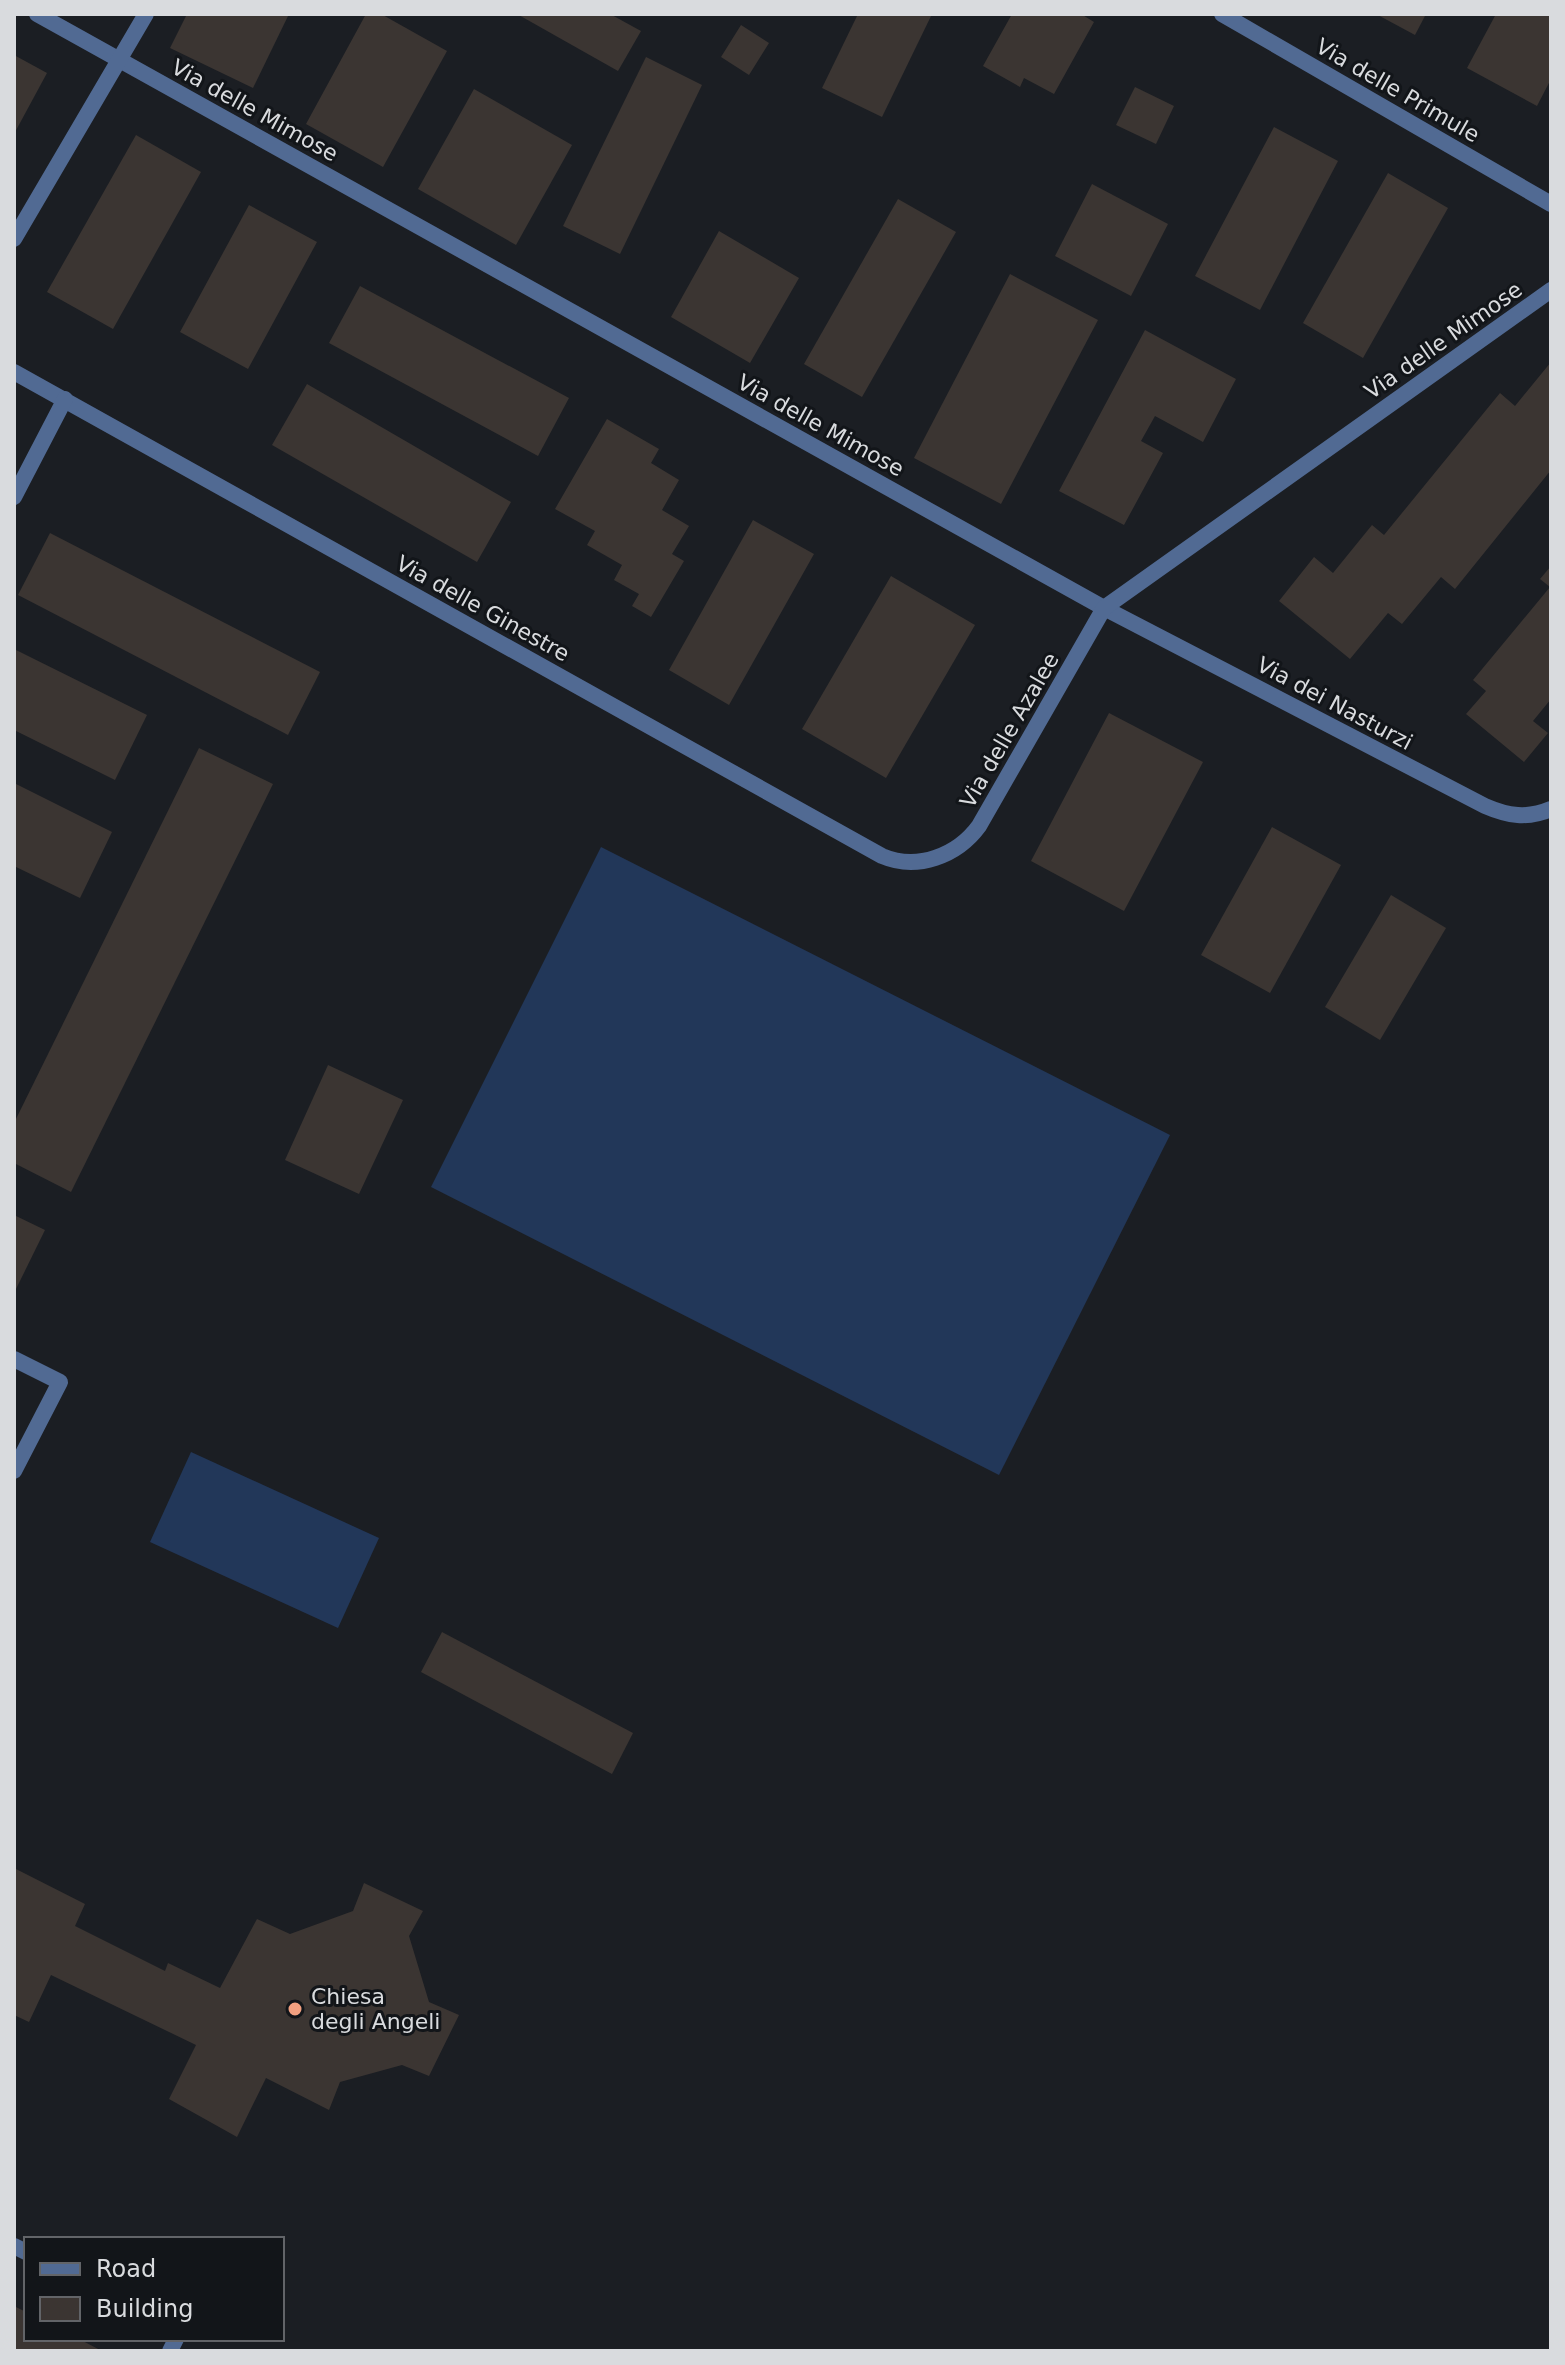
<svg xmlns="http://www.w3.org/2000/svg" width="1565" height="2365" viewBox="0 0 1565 2365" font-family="'DejaVu Sans',sans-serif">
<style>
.pitch{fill:#223759}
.building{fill:#3b3532}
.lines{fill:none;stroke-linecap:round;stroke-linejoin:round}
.street{stroke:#516a93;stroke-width:16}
.poi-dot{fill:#f2a080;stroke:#121519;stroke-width:3}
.labels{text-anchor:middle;stroke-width:6;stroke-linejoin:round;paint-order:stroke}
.street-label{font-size:22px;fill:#d9dbde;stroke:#121519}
.poi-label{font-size:22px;fill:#d9dbde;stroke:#121519;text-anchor:start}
</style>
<rect width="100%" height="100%" fill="#1b1e23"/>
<g class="pitch">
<polygon points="601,847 1170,1135 999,1475 431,1187"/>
<polygon points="191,1452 379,1538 338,1628 150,1542"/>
</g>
<g class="building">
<polygon points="187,14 289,14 253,88 170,48"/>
<polygon points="366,14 381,14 447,51 383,167 306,124"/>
<polygon points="517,14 610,14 641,31 618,71"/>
<polygon points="858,14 932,14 882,117 822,88"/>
<polygon points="1012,14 1081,14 1094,22 1054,94 1024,78 1020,87 983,66"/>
<polygon points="1376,14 1426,14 1415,35"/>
<polygon points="1496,14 1551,14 1551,79 1537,106 1467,68"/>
<polygon points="741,25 769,43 749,75 721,57"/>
<polygon points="14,55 47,73 14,134"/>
<polygon points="646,57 702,85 620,254 563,226"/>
<polygon points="1135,87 1174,106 1156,144 1116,125"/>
<polygon points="474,89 572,145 516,245 418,189"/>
<polygon points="1274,127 1338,161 1260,310 1195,276"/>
<polygon points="136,135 201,172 113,329 47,292"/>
<polygon points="1388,173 1448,208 1363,358 1303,323"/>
<polygon points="1092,184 1168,224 1131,296 1055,256"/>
<polygon points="898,199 956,232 862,397 804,364"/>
<polygon points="249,205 317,242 248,369 180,332"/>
<polygon points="719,231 799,278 750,363 671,317"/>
<polygon points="1010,274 1098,320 1001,504 914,458"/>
<polygon points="360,286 569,398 538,456 329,343"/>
<polygon points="1145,330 1236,379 1203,442 1155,416 1141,441 1163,453 1124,525 1059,491"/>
<polygon points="1551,362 1551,470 1455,589 1441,577 1402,624 1388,613 1350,659 1279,601 1314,557 1333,573 1372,525 1384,535 1500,393 1515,406"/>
<polygon points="307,384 511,502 477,562 272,445"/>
<polygon points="607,419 659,449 651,463 679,480 662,510 689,526 672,554 684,561 651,617 632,606 639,594 614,580 622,565 587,545 595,531 555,509"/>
<polygon points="753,520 814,554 729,705 669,670"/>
<polygon points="50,533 320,672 288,735 18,595"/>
<polygon points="1551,566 1551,699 1533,721 1548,733 1524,762 1466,714 1486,691 1473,680 1550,587 1540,579"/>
<polygon points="891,576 975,625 886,778 802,729"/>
<polygon points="14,649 147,715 115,780 14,730"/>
<polygon points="1109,713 1203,762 1124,911 1031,861"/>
<polygon points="199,748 273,784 71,1192 14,1163 14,1123"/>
<polygon points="14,783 112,832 80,898 14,866"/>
<polygon points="1272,827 1341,865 1270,993 1201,955"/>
<polygon points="1391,895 1446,928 1380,1040 1325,1007"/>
<polygon points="328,1065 403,1100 359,1194 285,1160"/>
<polygon points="14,1215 45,1230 16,1289 14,1288"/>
<polygon points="442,1632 633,1733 612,1774 421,1672"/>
<polygon points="14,1868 85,1904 75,1926 165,1971 168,1963 220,1988 257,1919 290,1934 353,1911 364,1883 423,1911 409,1936 429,2002 459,2015 429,2076 402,2065 340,2082 329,2110 266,2078 237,2137 169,2099 196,2045 51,1975 29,2022 14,2015"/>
<polygon points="14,2306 26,2312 26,2339 79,2339 102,2351 14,2351"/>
</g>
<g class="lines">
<g class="street">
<path d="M37,14L1104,608L1485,806C1508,816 1527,819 1551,809"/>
<polyline points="1222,14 1551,204"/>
<polyline points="14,239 146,14"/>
<path d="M14,372L882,856C917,871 957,856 979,826L1104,608L1551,290"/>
<polyline points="14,497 65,399"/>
<polyline points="14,1359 60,1382 14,1471"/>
<polyline points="14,2246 26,2252"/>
<polyline points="170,2351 176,2339"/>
</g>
</g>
<circle class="poi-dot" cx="295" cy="2009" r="8"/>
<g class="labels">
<g class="street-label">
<text transform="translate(1398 90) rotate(30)" y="8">Via delle Primule</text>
<text transform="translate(255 110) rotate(29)" y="8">Via delle Mimose</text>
<text transform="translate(1443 340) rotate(-35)" y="8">Via delle Mimose</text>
<text transform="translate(821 425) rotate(29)" y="8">Via delle Mimose</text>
<text transform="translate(483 608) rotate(29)" y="8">Via delle Ginestre</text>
<text transform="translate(1335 703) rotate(28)" y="8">Via dei Nasturzi</text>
<text transform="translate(1009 730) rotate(-60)" y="8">Via delle Azalee</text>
</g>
<g class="poi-label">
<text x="311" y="2004">Chiesa<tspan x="311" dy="25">degli Angeli</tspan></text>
</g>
</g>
<rect width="1565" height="2365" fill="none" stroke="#d9dbde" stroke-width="32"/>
<rect x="24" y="2237" width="260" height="104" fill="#121519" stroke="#626468" stroke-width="2"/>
<rect x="40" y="2263" width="40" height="12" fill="#516a93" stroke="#626468" stroke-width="2"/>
<text x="96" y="2277" font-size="24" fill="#d9dbde">Road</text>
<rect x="40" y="2297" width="40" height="24" fill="#3b3532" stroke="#626468" stroke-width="2"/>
<text x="96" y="2317" font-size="24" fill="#d9dbde">Building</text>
</svg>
